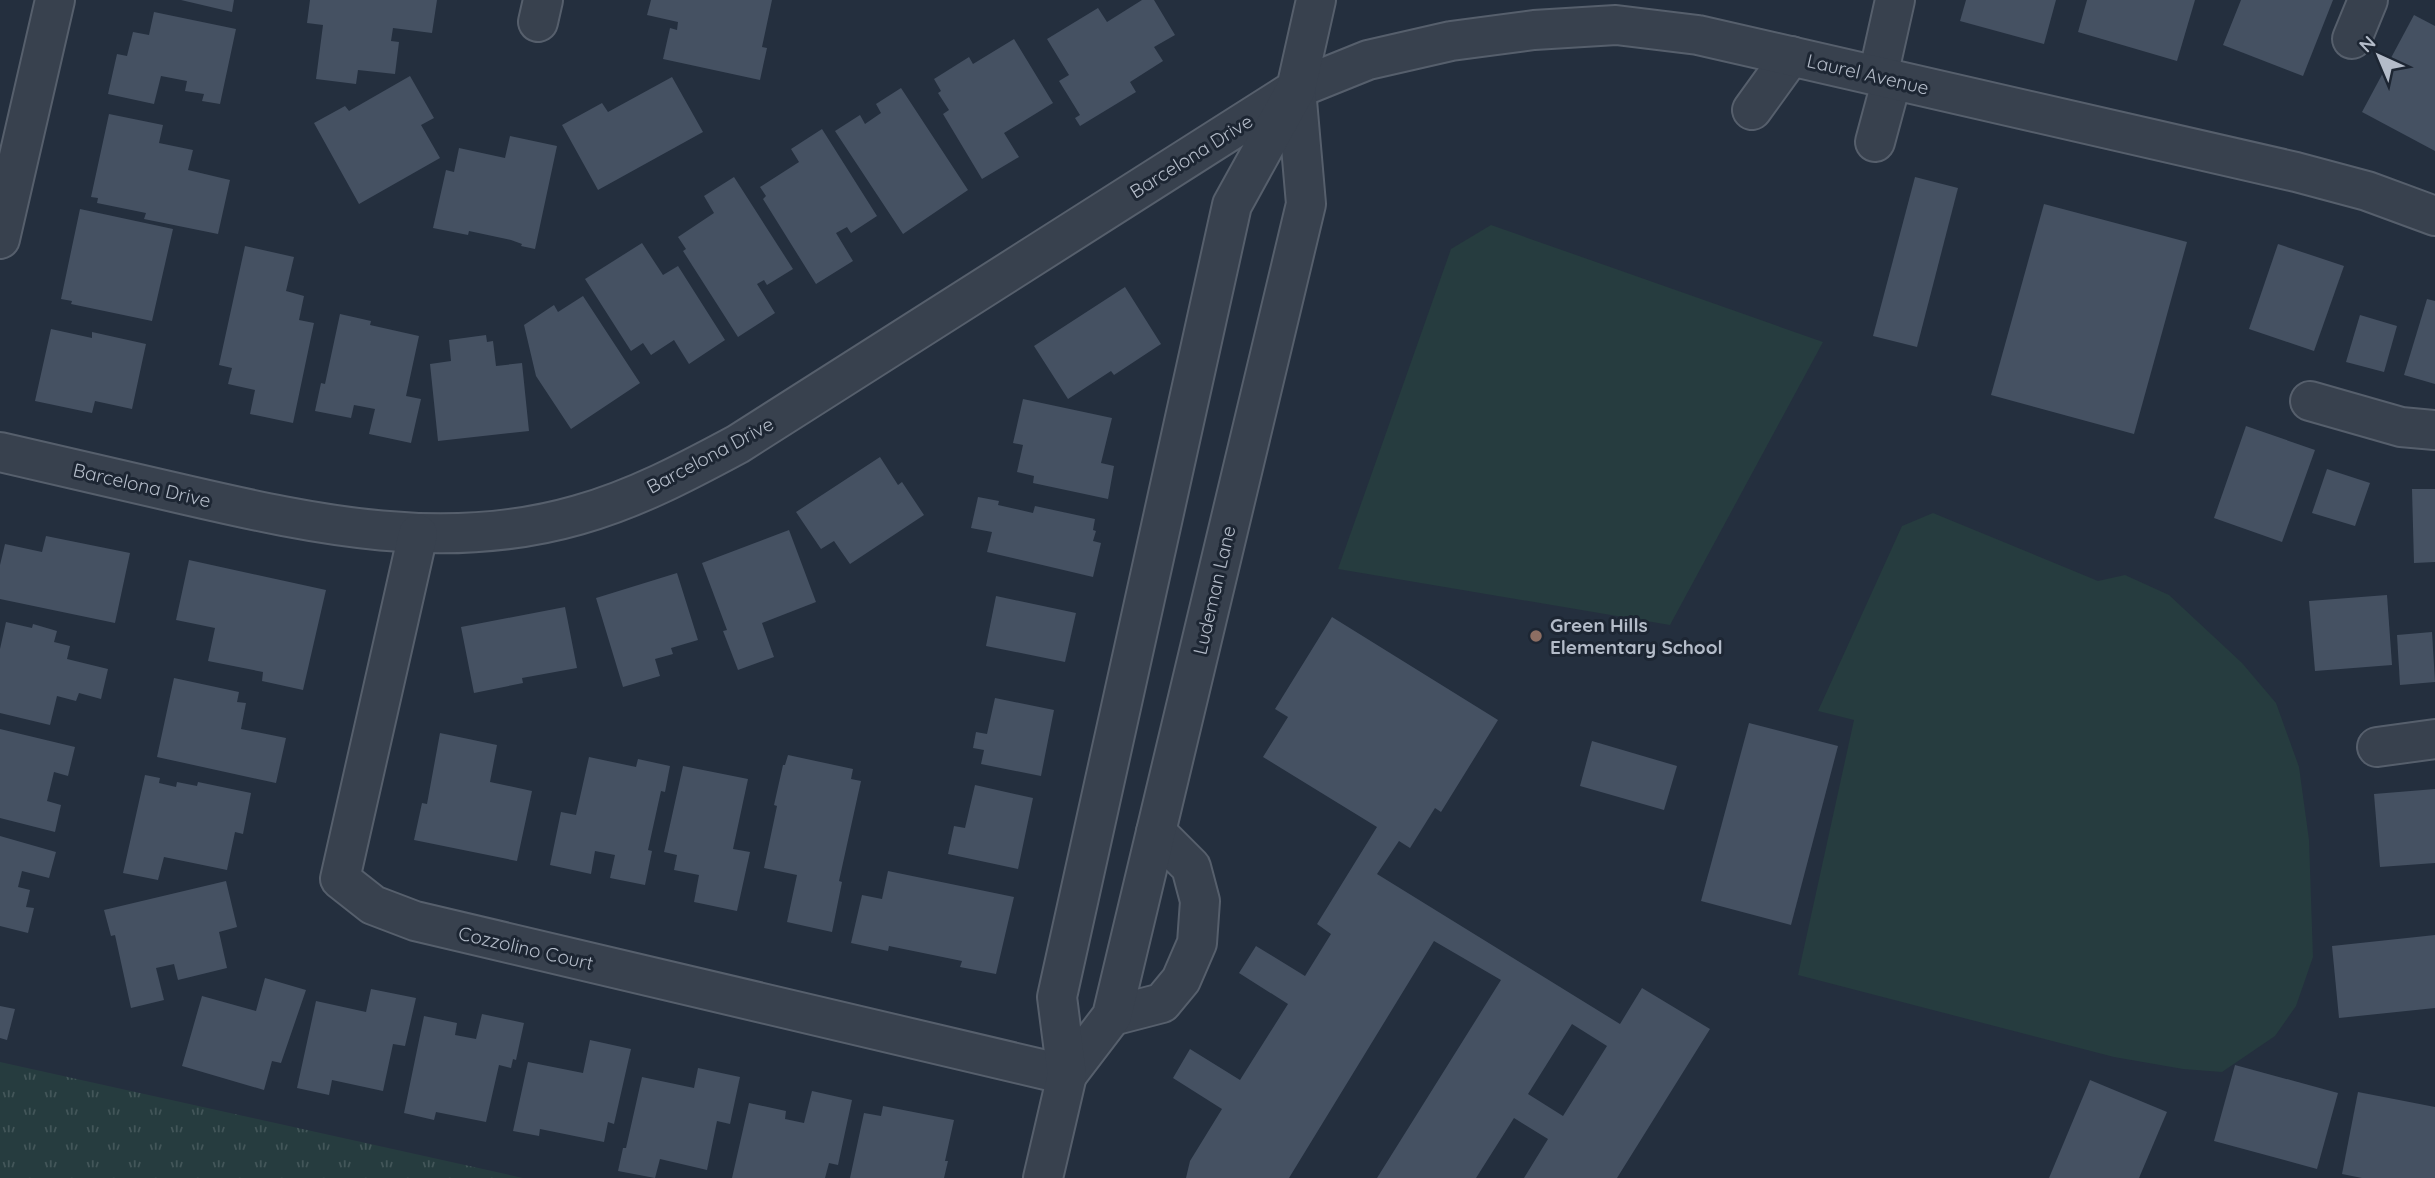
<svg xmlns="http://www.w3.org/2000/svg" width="2435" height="1178" viewBox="0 0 2435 1178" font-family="Quicksand,sans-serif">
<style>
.grass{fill:url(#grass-tufts)}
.park{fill:#263c3f}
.building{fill:#455162;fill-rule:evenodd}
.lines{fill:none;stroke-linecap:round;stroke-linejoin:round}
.minor-casing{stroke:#565f6c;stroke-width:42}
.minor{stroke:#38414e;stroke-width:38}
.education-dot{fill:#8d6e63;stroke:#1d2633;stroke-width:2.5}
.labels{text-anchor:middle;stroke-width:6;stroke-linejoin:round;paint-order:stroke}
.street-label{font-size:19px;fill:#b4bcc9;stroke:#1d2633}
.poi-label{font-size:19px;font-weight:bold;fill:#b4bcc9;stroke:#1d2633;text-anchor:start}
</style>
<defs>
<pattern id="grass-tufts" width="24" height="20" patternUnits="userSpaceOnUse" patternTransform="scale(1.75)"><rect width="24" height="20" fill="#263c3f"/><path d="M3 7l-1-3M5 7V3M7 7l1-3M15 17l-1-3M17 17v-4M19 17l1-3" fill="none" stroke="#435659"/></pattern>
</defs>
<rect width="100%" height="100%" fill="#242f3e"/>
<polygon class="grass" points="0,1062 523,1178 0,1178"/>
<g class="park">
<polygon points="1491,225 1823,342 1670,625 1338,569 1451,249"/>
<polygon points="1933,513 2098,581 2125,575 2169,595 2242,663 2276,703 2299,767 2309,840 2313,957 2296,1006 2275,1036 2222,1072 2183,1069 2114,1057 1798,975 1854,720 1818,711 1902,526"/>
</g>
<g class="building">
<polygon points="181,0 234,0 232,12"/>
<polygon points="310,0 437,0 432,33 393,28 391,41 399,42 395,74 358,70 356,84 316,79 323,25 307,23"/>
<polygon points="651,0 772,0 762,47 767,48 760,80 663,59 670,28 677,30 678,22 647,15"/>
<polygon points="1142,0 1154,0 1175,35 1154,47 1163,61 1130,82 1136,92 1080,126 1075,118 1080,115 1059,81 1069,75 1047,39 1098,8 1107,22"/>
<polygon points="1966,0 2056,0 2044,44 1960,21"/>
<polygon points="2087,0 2195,0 2177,61 2078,32"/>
<polygon points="2241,0 2333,0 2303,76 2223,45"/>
<polygon points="154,12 236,29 220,104 202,101 204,94 185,91 187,81 161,76 154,104 108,94 117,54 127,56 133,32 149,35"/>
<polygon points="2414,15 2435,26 2435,151 2362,112"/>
<polygon points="1014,39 1053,103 1004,133 1019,157 982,179 943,114 949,110 938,93 941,91 934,79 969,57 973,64"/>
<polygon points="410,76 434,118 421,125 440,158 359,204 314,123 345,106 349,111"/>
<polygon points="672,77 703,132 598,190 562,125 602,103 608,112"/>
<polygon points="901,88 968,190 903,234 835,131 860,115 865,124 881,113 876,104"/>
<polygon points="109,114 163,125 159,143 193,150 188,170 230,180 218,234 144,219 146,213 97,203 98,198 91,197"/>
<polygon points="822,129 877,216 851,233 847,227 836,233 853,261 816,284 763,199 766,196 760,187 799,162 791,149"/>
<polygon points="510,136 557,146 535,249 521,246 522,244 511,240 469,231 468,235 433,228 446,170 454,172 459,148 505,158"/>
<polygon points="734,177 793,269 767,285 764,280 757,284 775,313 738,337 683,251 686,249 678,237 714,213 704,196"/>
<polygon points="1915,177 1958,188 1917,347 1873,336"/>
<polygon points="2044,204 2187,242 2134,434 1991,395"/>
<polygon points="80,209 173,229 152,321 71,304 72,301 61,299"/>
<polygon points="642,243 663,275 678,266 725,340 689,364 674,340 651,355 643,343 631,351 585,279"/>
<polygon points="2278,244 2344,266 2314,351 2249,329"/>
<polygon points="245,246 294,257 286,291 304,296 299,320 314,323 293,423 250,414 255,390 228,384 232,368 219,365"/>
<polygon points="1125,287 1161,344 1114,375 1111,371 1068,399 1034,346"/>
<polygon points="583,296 640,383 571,429 536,376 524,325 554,305 558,312"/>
<polygon points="2427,299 2435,301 2435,384 2404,375"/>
<polygon points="340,314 371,321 370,325 419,336 406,396 421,399 411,443 369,434 375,409 354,405 351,418 315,411 321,383 325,384"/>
<polygon points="2360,315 2397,326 2384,372 2346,362"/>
<polygon points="51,329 92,338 92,332 146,344 132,409 95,401 92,413 35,401"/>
<polygon points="486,335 487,342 493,341 496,366 522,363 529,431 438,441 430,364 451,361 449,340"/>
<polygon points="1023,399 1112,418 1101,463 1114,466 1108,499 1033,483 1034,476 1017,472 1023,445 1013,443"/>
<polygon points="2246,426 2315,450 2282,542 2214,518"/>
<polygon points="880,457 898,485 902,482 924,515 850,564 834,541 821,549 796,512"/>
<polygon points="2327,469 2370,483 2355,526 2312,513"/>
<polygon points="2412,489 2435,489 2435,562 2414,563"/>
<polygon points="978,497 999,501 998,505 1033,513 1035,506 1095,519 1093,530 1096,531 1093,541 1101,543 1093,577 987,552 992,532 971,528"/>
<polygon points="789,530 816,602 762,623 774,657 738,670 723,631 727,630 702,563"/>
<polygon points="46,536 130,553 115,623 0,599 0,565 5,544 42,552"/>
<polygon points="189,560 326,590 303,690 262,681 263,672 208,661 215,628 176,620"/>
<polygon points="677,573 698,640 671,648 673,654 655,659 660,676 623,687 596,598"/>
<polygon points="2387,595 2392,665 2315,671 2309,601"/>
<polygon points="996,596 1076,613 1065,662 986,646"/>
<polygon points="565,607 577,668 522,678 523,683 474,693 461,627"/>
<path d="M1332,617L1498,720L1441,812L1435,808L1410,848L1399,841L1377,874L1620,1024L1642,988L1710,1029L1617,1178H1524L1548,1139L1514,1118L1476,1178H1377L1501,980L1434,941L1289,1178H1186L1190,1161L1222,1109L1173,1078L1190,1049L1240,1080L1288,1004L1239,973L1256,946L1305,976L1331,934L1317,924L1377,827L1263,757L1288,717L1275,709ZM1572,1024L1607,1046L1563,1116L1528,1094Z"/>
<polygon points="6,622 32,628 33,624 57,631 54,642 70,646 67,659 108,669 101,699 79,693 76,701 57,696 50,725 0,713 0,649"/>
<polygon points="2432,632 2435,682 2400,685 2397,635"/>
<polygon points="174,678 239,692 237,702 246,703 241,729 286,738 276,783 157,757"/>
<polygon points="995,698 1054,710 1041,776 981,764 984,750 973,748 976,732 987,734"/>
<polygon points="1749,723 1838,746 1791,925 1701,901"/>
<polygon points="0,729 75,747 68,776 54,772 47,801 61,805 55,832 0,818"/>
<polygon points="440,733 497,745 490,782 532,791 517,861 414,840 422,803 427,804"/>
<polygon points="1592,741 1677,766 1664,810 1580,786"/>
<polygon points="788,755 853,769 851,779 861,781 839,881 842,882 832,932 787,922 797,875 764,868 777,806 774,805 783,765 785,765"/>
<polygon points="589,757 636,767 638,759 670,766 665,792 661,791 648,850 652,851 645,885 610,878 615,855 595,851 591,874 550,865 561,812 576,815"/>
<polygon points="683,766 748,779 733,849 750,852 737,911 694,902 699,875 674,870 677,855 664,852"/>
<polygon points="145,775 160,778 159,783 176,787 177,782 197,786 198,782 251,793 243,834 235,832 227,870 164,857 158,880 123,873"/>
<polygon points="975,785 1033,798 1018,869 948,854 954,826 965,828"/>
<polygon points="2435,789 2435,863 2380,867 2374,794"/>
<polygon points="0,836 56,852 49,878 22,871 18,887 30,890 26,907 34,908 28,933 0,926"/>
<polygon points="888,871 1014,897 996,974 960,967 962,961 889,946 888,951 851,943 862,895 882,899"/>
<polygon points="226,881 237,927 219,932 227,968 178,980 174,964 156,968 164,1000 131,1008 115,935 111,936 104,910"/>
<polygon points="2435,935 2435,1008 2339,1018 2332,946"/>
<polygon points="265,978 306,990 281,1063 272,1061 264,1090 182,1066 202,996 256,1011"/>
<polygon points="371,989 416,998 405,1046 393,1044 383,1091 332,1080 329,1095 297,1088 316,1001 366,1012"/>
<polygon points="0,1006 15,1009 7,1040 0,1038"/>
<polygon points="482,1014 524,1023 516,1060 513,1059 511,1068 499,1065 486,1122 436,1112 434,1120 404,1113 424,1016 457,1023 455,1035 476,1039"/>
<polygon points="590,1040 631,1049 614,1124 608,1122 604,1142 540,1129 539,1136 513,1131 528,1062 583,1073"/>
<polygon points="2235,1065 2338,1093 2317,1169 2214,1141"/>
<polygon points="698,1068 740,1077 730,1124 717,1121 707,1170 660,1159 655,1178 618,1171 623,1148 626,1148 642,1077 694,1088"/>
<polygon points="2090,1080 2167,1112 2139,1178 2049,1178"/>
<polygon points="812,1091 852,1100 838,1165 829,1163 825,1178 732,1178 749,1103 786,1111 785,1119 804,1123"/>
<polygon points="2358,1092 2435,1107 2435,1178 2362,1178 2342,1174"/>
<polygon points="883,1106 954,1120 945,1161 948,1161 944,1178 850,1178 864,1113 881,1116"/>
</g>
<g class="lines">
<defs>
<g id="minor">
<polyline points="538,22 543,0"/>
<polyline points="2352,39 2368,0"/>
<polyline points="1878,76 1895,0"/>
<polyline points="1752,110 1791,56"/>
<polyline points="1875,142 1892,79"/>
<polyline points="0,239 55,0"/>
<polyline points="2310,401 2401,427 2435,430"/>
<path d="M0,452C62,466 124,481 186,495C316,525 446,553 578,515C635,499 686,472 738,444L1296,89L1368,60L1451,41L1534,30L1616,25L1698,35L2296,172L2367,191L2435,216"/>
<polyline points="418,534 340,879 373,905 415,921 1067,1075"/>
<polyline points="2377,747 2435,739"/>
<polyline points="1112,1016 1162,1003 1181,980 1197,943 1200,901 1191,867 1156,832"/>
<polyline points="1067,1075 1112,1016 1306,204 1296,89"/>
<polyline points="1043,1178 1067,1075 1057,997 1232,205 1296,89 1316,0"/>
</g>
</defs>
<use href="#minor" class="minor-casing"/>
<use href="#minor" class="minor"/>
</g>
<circle class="education-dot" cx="1536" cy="636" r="7"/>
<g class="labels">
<g class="street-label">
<text transform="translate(1868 74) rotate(13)" y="7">Laurel Avenue</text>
<text transform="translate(1191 156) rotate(-32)" y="7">Barcelona Drive</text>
<text transform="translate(710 455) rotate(-28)" y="7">Barcelona Drive</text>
<text transform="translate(142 485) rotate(13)" y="7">Barcelona Drive</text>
<text transform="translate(1214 590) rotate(-77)" y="7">Ludeman Lane</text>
<text transform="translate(526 948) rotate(13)" y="7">Cozzolino Court</text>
</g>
<g class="poi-label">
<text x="1550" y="632">Green Hills<tspan x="1550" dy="22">Elementary School</tspan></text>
</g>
</g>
<g transform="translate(2379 56) rotate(316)" stroke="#1d2633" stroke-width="5" paint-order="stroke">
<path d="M0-5L12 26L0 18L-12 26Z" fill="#b4bcc9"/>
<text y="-10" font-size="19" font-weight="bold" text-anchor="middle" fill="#b4bcc9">N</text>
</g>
</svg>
